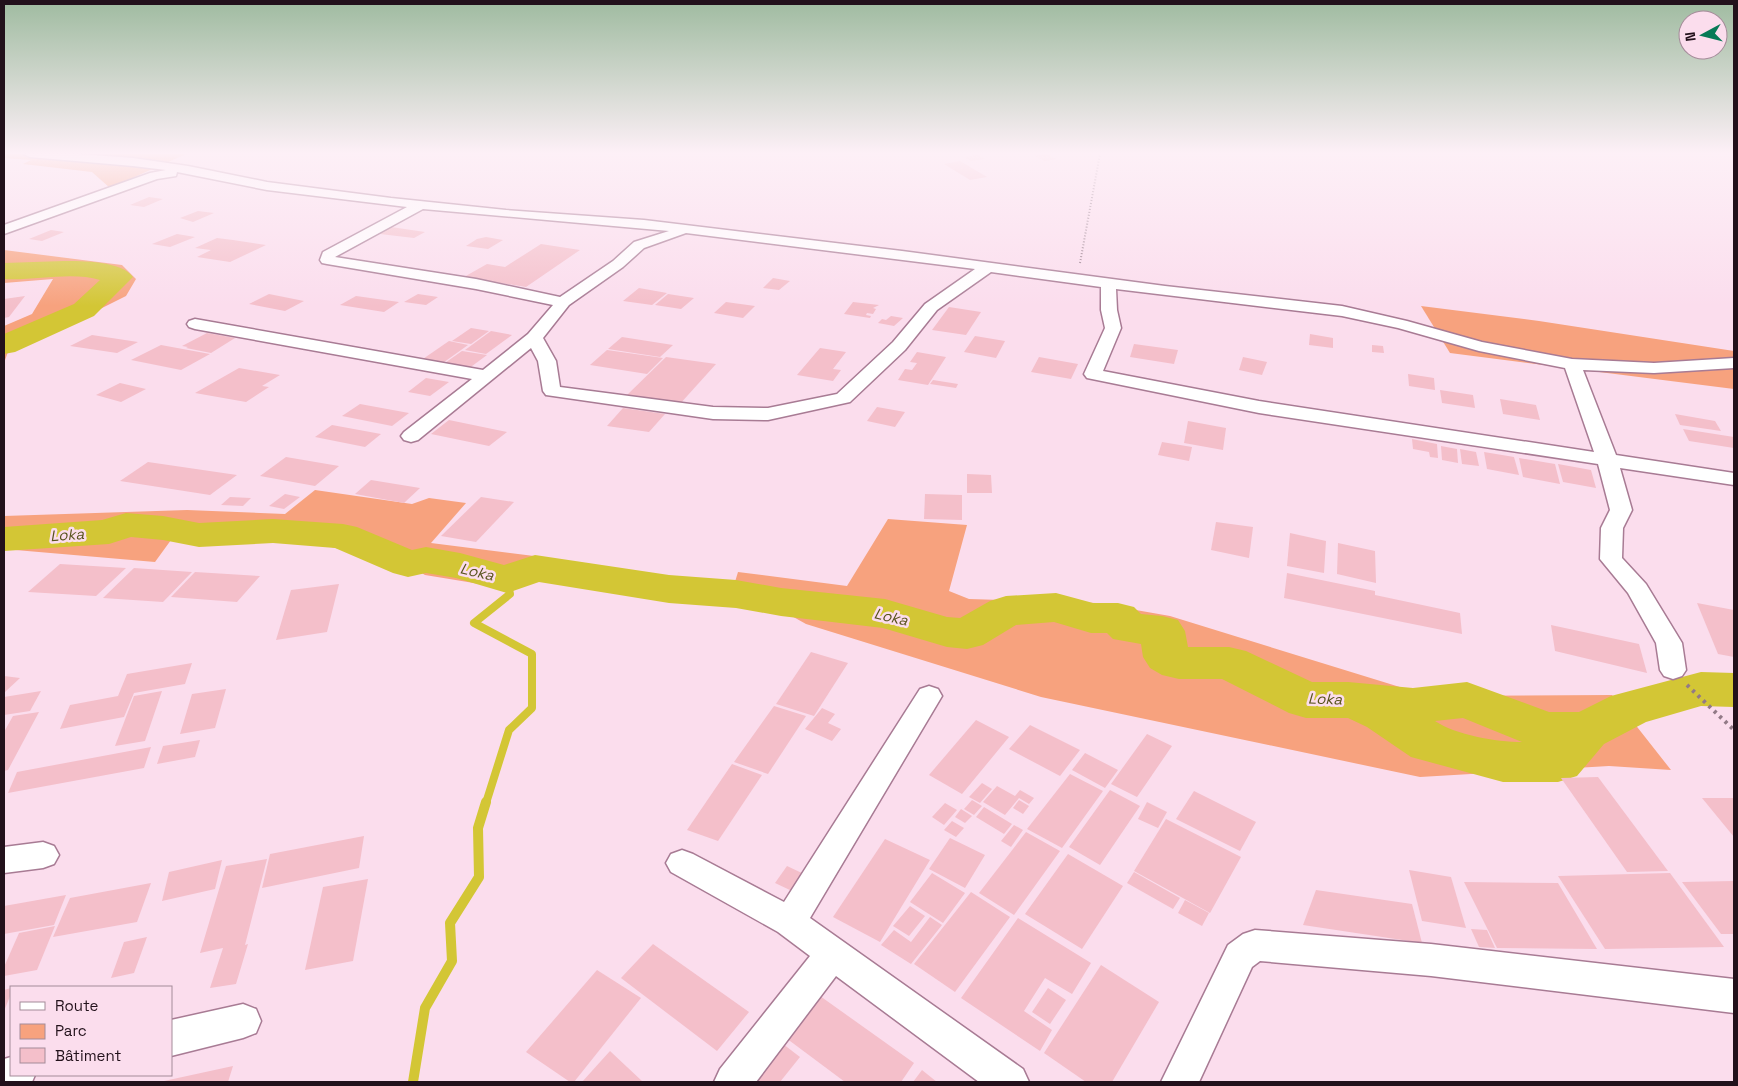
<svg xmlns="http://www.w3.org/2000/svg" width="1738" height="1086" viewBox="0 0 1738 1086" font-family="'Space Grotesk',sans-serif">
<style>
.green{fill:#f7a27e}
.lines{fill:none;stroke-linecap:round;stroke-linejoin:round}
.stream-far1{stroke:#d3c635;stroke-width:8}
.stream{stroke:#d3c635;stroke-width:10}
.river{fill:#d3c635;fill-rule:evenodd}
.building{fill:#f4bfca}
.minor-casing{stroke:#a87b94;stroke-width:3}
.path-far1{stroke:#927a87;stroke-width:2;stroke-dasharray:1 2;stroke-linecap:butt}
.path{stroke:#927a87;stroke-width:4;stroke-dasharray:3 4.5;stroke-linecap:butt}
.minor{fill:#fff;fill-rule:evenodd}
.labels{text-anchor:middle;stroke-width:5;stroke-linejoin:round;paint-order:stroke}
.water-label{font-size:15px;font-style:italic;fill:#57521c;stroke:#fbdded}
</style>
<rect width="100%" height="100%" fill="#fbdded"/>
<g class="green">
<polygon points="4,154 186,154 110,188 92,172 23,164 31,160 4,158"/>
<polygon points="4,250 122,265 136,279 126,296 90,314 36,334 9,349 4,363 4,326 32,314 53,279 4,283"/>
<polygon points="1421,306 1539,321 1734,351 1734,389 1450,353"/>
<polygon points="315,490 412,504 429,498 466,503 431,543 542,557 522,587 486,585 425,575 388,553 344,550 277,534 171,540 155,562 4,549 4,516 187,510 285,514"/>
<polygon points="888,519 967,525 949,591 969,599 1096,603 1170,616 1429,696 1612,695 1671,770 1609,766 1420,777 1041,697 806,624 763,600 731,595 738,572 847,586"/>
</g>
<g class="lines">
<polyline class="stream-far1" points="486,803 509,730 532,708 532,654 474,623 510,594 507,579"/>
<polyline class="stream" points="413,1082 425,1008 452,961 450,923 479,877 478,828 486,802"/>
<g class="river">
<path d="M64,261C82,261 122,261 133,277L94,316L15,352L4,354V334L74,304L100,280C72,271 34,281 4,279V263Z"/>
<path d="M126,513L163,516L199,523L273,519L343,524L357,527L412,550L426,547L460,553L504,565L535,555L669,575L736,580L781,588L885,599L947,617L960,618L990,601L1006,596L1056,593L1093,603H1118L1134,607L1141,614L1162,616L1178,620L1185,631L1188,647H1229L1246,651L1312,682H1348L1413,688L1467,682L1549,712H1579L1611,696L1701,672L1734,673V707L1701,706L1646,722L1604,744L1577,776L1558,782H1503L1411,757L1367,727L1348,718H1306L1289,713L1222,679H1179L1162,675L1150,668L1143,657L1141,644L1113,639L1107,633H1091L1054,622L1016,625L983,645L967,649L947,647L883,628L781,616L736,608L669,603L539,582L507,593L456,578L426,573L408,577L393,573L335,548L273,543L199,547L163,540L131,537L109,544L4,551V527L102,520ZM1463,718L1522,742C1496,742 1456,735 1435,721Z"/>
</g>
</g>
<g class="building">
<polygon points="1046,154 1057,159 1045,161 1034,156"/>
<polygon points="978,155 985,159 971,161 964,157"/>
<polygon points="960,161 987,177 970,180 944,164"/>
<polygon points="149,197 163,199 144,207 130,205"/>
<polygon points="198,211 214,213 193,222 180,218"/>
<polygon points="391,227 425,232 414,238 380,234"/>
<polygon points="51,230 64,232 42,241 29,239"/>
<polygon points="177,234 195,237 170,247 152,244"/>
<polygon points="486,237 503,240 488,249 466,246 477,239"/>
<polygon points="217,238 233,240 266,245 230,262 197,257 211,250 195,248"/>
<polygon points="541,244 580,250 526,287 464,277 487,264 505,267"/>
<polygon points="773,278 790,281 779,290 763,288"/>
<polygon points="639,288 667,293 652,305 623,301"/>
<polygon points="269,294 304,301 285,311 249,304"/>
<polygon points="418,294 438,297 426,305 404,302"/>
<polygon points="668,294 694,298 681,309 655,305"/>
<polygon points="25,296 9,317 4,318 4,299"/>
<polygon points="356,296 399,302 384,312 340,305"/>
<polygon points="726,302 755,306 743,318 714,313"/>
<polygon points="853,302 879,305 873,308 876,309 873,314 867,313 866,315 871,316 870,318 844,314"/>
<polygon points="949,307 981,312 966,335 932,330"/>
<polygon points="891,316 903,318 894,326 878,323 882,319 886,320"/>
<polygon points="471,328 489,331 471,344 452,341"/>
<polygon points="491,331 512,335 486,354 465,350"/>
<polygon points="207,333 235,338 211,353 186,348 188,347 182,346"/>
<polygon points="1310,334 1333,338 1333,348 1309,345"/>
<polygon points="92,335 138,342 117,353 70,346"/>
<polygon points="975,336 1005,341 996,358 964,352"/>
<polygon points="622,337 673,345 660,357 608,349"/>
<polygon points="449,341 468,345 440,365 420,361"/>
<polygon points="1134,344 1178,350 1174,364 1130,357"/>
<polygon points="161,345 210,354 181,370 131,360"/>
<polygon points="1372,345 1383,346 1384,353 1372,352"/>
<polygon points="820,348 846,352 833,369 841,370 833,381 797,375"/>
<polygon points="607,350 663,358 647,374 590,365"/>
<polygon points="462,351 487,355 468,369 442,365"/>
<polygon points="917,352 946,357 928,385 898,380 905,369 912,370 917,363 910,362"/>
<polygon points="666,357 716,364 679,405 626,396"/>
<polygon points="1039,357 1078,364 1071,379 1031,372"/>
<polygon points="1243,357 1267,362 1262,375 1239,370"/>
<polygon points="239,368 280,375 262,386 269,387 246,402 195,393"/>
<polygon points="1408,374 1434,378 1435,390 1409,386"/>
<polygon points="426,378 449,382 430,396 408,392"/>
<polygon points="933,380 958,384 956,388 930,384"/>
<polygon points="120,383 146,389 121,402 96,395"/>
<polygon points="1440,390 1473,395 1475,408 1442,403"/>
<polygon points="1500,399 1536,405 1540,420 1503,414"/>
<polygon points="360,404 409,413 392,426 342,416"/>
<polygon points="877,407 905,412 895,427 867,421"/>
<polygon points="623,408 665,414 649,432 607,426"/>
<polygon points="1675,414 1715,421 1721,431 1680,425"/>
<polygon points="449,420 507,432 489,446 431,434"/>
<polygon points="1188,421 1226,428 1223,450 1184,443"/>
<polygon points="332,425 381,434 365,447 315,437"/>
<polygon points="1683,429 1734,437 1734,448 1689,441"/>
<polygon points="1412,439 1437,444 1438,458 1430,457 1429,452 1413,449"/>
<polygon points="1162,442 1192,447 1189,461 1158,455"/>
<polygon points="1441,446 1457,449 1458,463 1442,460"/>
<polygon points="1460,449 1476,452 1479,466 1462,464"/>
<polygon points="1484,452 1514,457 1519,475 1487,469"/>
<polygon points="286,457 339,466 315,486 260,476"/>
<polygon points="1519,458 1555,464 1560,484 1523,477"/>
<polygon points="148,462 237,475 210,495 120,481"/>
<polygon points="1558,464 1591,470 1596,488 1563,482"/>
<polygon points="967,474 991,475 992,493 967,493"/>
<polygon points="371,480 420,488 404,503 355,494"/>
<polygon points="285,494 300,497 284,509 269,506"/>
<polygon points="925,494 962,495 962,520 924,519"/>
<polygon points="230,497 251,498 243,506 221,505"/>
<polygon points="481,497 514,502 476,542 441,536"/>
<polygon points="1216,522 1253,527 1249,558 1211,550"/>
<polygon points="1290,533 1326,541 1324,573 1287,566"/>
<polygon points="1338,543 1375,551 1376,583 1337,574"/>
<polygon points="60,564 126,568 96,596 28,592"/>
<polygon points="134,568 192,572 163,602 103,598"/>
<polygon points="195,572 260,576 237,602 171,597"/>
<polygon points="1287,573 1375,591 1375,595 1460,613 1462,634 1284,598"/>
<polygon points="339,584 327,632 276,640 291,590"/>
<polygon points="1697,603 1734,610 1734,657 1718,654"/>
<polygon points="1551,625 1639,644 1647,673 1555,651"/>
<polygon points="811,652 848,663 814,716 776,704"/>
<polygon points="192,663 185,684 134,693 124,717 60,729 70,705 118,696 127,674"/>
<polygon points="4,676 20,678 4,693"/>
<polygon points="226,689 215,728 180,734 192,694"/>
<polygon points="41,691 30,711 4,715 4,697"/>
<polygon points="162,691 145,741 115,746 134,696"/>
<polygon points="774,706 806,716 768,774 734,762"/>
<polygon points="822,708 835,714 828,723 841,729 832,741 805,729"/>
<polygon points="39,712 8,770 4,771 4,732 13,716"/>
<polygon points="976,720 1009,737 962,794 929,775"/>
<polygon points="1030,725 1080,750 1060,776 1009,749"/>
<polygon points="1147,734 1172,746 1137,797 1111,784"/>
<polygon points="200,740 195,757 157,764 163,746"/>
<polygon points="151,747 144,768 8,793 17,772"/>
<polygon points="1085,753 1118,770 1105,788 1072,770"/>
<polygon points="732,764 762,775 718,841 687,830"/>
<polygon points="1070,774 1103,791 1062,848 1027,829"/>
<polygon points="1598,777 1668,871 1627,872 1561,778"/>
<polygon points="982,783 992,789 980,803 969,797"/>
<polygon points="997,786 1015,796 1020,790 1034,798 1029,804 1019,798 1005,815 983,802"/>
<polygon points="1110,790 1140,806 1100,865 1069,847"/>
<polygon points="1194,791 1256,822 1240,851 1176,819"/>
<polygon points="1702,798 1734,798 1734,837"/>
<polygon points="972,800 982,806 974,815 964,809"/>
<polygon points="1019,800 1029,806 1023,814 1013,808"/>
<polygon points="1147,802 1167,812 1158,828 1138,819"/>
<polygon points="945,803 957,810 944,825 932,817"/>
<polygon points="984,807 1012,824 1004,834 976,817"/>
<polygon points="961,809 972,816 965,823 955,817"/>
<polygon points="1166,819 1241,857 1210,913 1134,871"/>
<polygon points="952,821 964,828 956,837 944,830"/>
<polygon points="1014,825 1023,830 1011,847 1001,841"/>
<polygon points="1026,832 1060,851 1014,915 979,893"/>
<polygon points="364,836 359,868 262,888 270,854"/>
<polygon points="950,838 985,855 965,888 929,869"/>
<polygon points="885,839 930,860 880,942 833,917"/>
<polygon points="1068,854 1123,886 1082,949 1025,914"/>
<polygon points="267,859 245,945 248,944 236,984 210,988 223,948 200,953 226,866"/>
<polygon points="222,860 215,889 162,901 169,872"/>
<polygon points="787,866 804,874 792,891 775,883"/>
<polygon points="1409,870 1451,877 1466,928 1422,921"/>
<polygon points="1134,872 1180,898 1173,909 1127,883"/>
<polygon points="932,873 965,893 943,923 910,902"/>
<polygon points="1670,873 1724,947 1605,949 1558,876"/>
<polygon points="368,879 353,961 305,970 323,887"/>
<polygon points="1734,881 1734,934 1721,934 1682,882"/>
<polygon points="1464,882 1558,883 1597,949 1497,948"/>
<polygon points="151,883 137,922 53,937 70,898"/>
<polygon points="1316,890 1412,904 1422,943 1303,925"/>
<polygon points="971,892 1010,917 955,992 914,964"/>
<polygon points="66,895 54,925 4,934 4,906"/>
<polygon points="1185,900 1209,913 1202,926 1178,913"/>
<polygon points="910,906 925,916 909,936 893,926"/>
<polygon points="930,917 942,925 911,964 881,945 894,930 911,942"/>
<polygon points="1018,918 1091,963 1072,994 1045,978 1024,1011 1052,1030 1040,1051 961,998"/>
<polygon points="55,926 37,970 4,976 4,967 19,933"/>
<polygon points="1471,929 1487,930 1495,948 1479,947"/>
<polygon points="147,937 134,973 111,978 124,942"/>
<polygon points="653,944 749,1012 717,1051 621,978"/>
<polygon points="1101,965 1159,1002 1112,1082 1086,1082 1044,1053"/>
<polygon points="597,970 641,998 574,1082 570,1082 526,1052"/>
<polygon points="11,988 11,994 4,1011 4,990"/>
<polygon points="1048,988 1066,1000 1050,1024 1032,1012"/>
<polygon points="820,996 914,1063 901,1082 845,1082 786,1038"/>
<polygon points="783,1044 800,1057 780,1082 757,1082 754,1080"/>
<polygon points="610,1051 643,1082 582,1082"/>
<polygon points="233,1066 228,1082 164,1082 164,1081"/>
<polygon points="922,1070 937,1082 913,1082"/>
</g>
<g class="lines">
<defs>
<g id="minor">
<path d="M24,154H78L133,158L188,166L267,182L391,198L506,210L644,220L902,251L1165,286L1342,306L1407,321L1482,342L1572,359L1654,363L1734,358V368L1654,373L1583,370L1616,455L1734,473V485L1620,468L1632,510L1623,528L1622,558L1646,584L1682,643L1686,670L1682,676L1673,679L1664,676L1660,670L1656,643L1628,593L1600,559L1601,528L1610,510L1598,464L1259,413L1087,378L1084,374L1105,328L1101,310V287L991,272L937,310L905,350L850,402L768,420L713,419L546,395L543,391L538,361L531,348L418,440L411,442L404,440L401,436L404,432L472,379L195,329L189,327L187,324L189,321L195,319L483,370L528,334L553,305L476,289L327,264L322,263L320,260L323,252L407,207L267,190L177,172L176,176L157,179L4,234V225L150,173L166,170L133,166L30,157ZM423,209L669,231L634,242L613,261L560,297L476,279L335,257ZM686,233L975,269L925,304L893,342L837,394L768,408L713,407L560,387L556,361L543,338L569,305L623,267L644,248ZM1116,289L1342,316L1398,328L1479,351L1565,368L1594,452L1259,401L1103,371L1121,328L1117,310Z"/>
<polygon points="929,686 938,689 942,696 810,918 1023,1069 1029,1082 979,1082 836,976 756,1082 714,1082 720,1069 810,956 778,932 671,872 666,863 671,854 682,850 693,854 784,902 920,689"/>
<polygon points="43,842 54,846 59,855 54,864 43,868 4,873 4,847"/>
<polygon points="1255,930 1431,944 1734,979 1734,1013 1431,976 1260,961 1252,967 1199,1082 1161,1082 1228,945 1243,934"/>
<polygon points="243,1004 256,1009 261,1021 256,1033 243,1038 171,1056 171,1020"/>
<polygon points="11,1057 11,1075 35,1075 32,1082 4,1082 4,1059"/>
</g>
</defs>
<use href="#minor" class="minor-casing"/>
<polyline class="path-far1" points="1080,263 1100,154"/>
<polyline class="path" points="1687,685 1734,730"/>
<use href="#minor" class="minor"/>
</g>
<linearGradient id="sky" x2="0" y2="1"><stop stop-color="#9fbba0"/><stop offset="0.5" stop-color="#fdf0f7"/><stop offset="1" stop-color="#fdf0f7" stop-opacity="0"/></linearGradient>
<rect width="1738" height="306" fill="url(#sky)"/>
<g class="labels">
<g class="water-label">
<text transform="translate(67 535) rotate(-4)" y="5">Loka</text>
<text transform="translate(477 572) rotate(13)" y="5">Loka</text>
<text transform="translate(891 617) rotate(13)" y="5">Loka</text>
<text transform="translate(1325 699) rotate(2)" y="5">Loka</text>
</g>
</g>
<rect width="1738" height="1086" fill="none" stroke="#22111b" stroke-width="10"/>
<rect x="10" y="986" width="162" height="90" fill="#fbdded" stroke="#a48b99"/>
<rect x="20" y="1002" width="25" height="8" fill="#ffffff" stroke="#a48b99"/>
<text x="55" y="1011" font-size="15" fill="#22111b">Route</text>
<rect x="20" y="1024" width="25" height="15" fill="#f7a27e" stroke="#a48b99"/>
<text x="55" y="1036" font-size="15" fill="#22111b">Parc</text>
<rect x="20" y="1048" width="25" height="15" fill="#f4bfca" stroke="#a48b99"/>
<text x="55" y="1061" font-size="15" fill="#22111b">Bâtiment</text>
<g transform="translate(1703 35) rotate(263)"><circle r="24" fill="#fbdded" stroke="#a48b99"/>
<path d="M0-4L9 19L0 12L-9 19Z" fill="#067a56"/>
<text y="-8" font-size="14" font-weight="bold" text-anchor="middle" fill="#22111b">N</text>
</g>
</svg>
